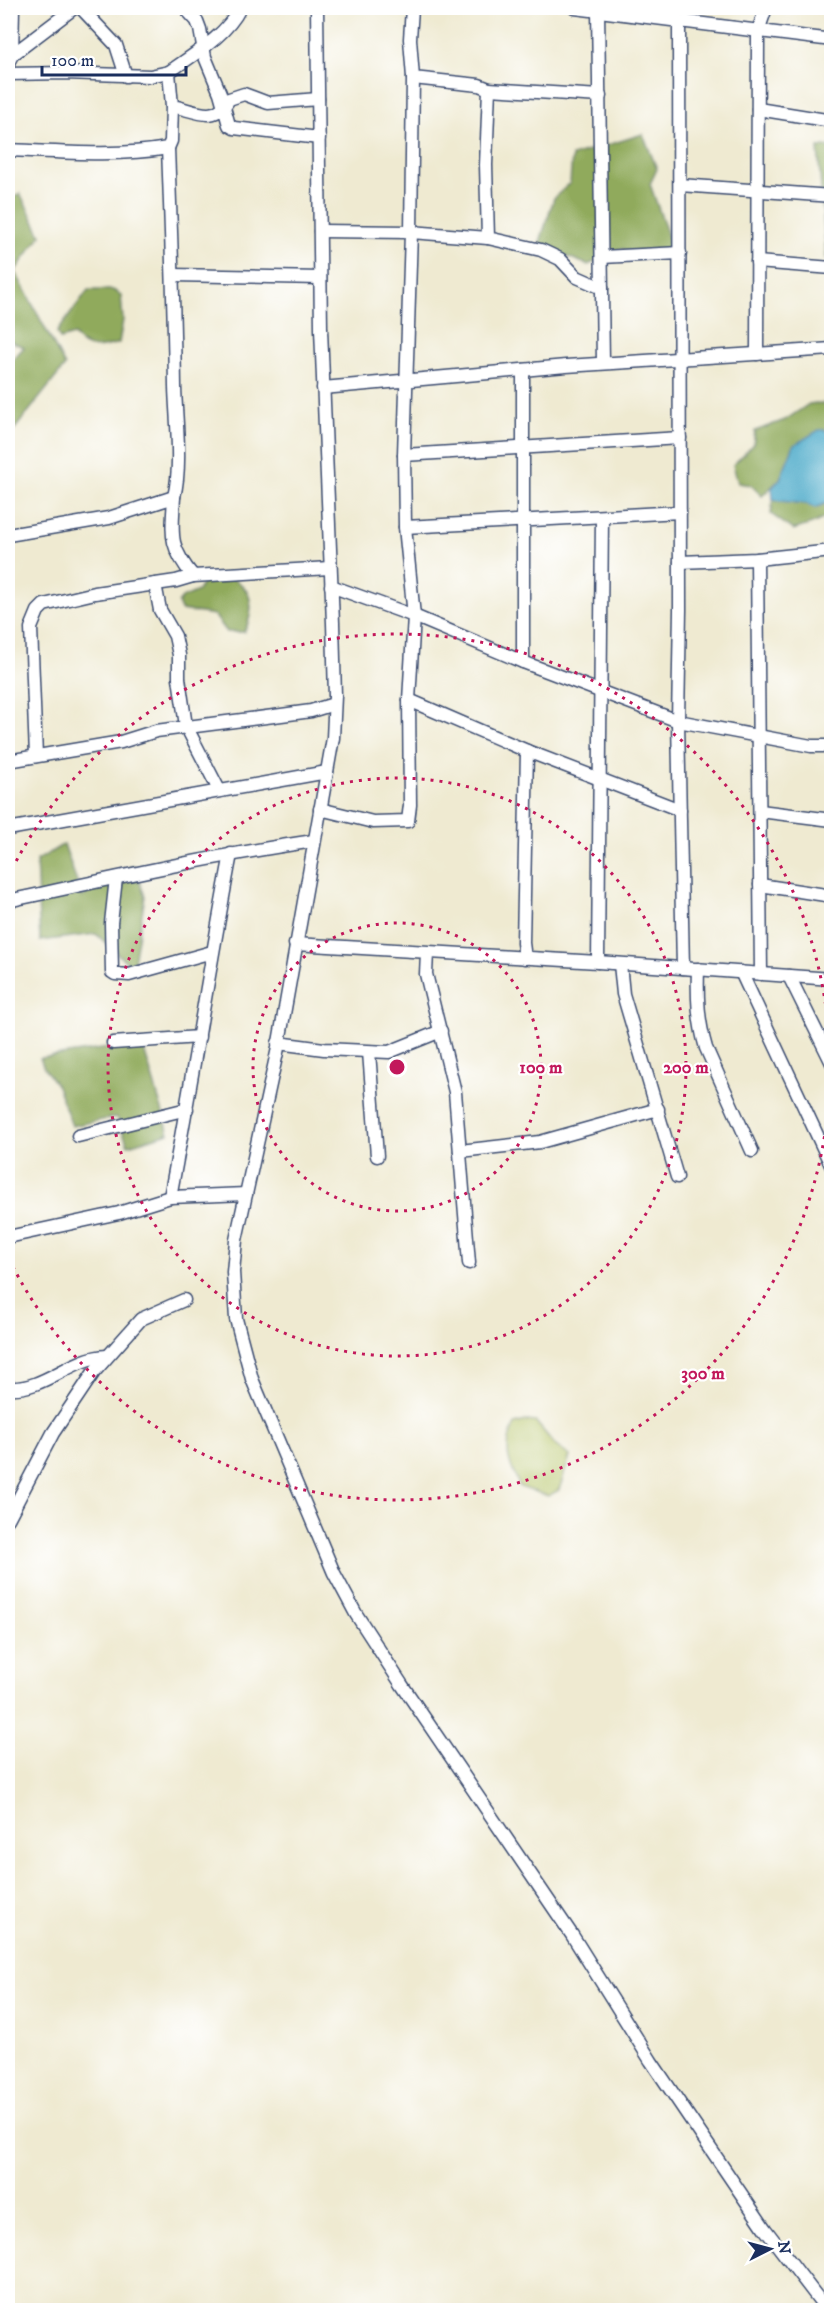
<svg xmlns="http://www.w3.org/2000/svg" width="839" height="2318" viewBox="0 0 839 2318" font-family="'IM FELL DW Pica',serif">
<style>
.green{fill:#b6c467;stroke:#687a62;stroke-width:1.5}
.forest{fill:#90aa5c;stroke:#566c5d;stroke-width:1.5}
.water{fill:#49a9c8;stroke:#326c93;stroke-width:1.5}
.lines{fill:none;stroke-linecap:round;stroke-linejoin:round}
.minor-casing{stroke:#3b4b6f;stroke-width:15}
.minor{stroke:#fff;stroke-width:12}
.ring{fill:none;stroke:#c2185b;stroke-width:3;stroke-dasharray:3 6}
.centre{fill:#c2185b;stroke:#fff;stroke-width:3}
.ring-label{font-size:18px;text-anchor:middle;font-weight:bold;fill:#c2185b;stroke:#fff;stroke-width:4.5;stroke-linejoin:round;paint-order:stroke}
</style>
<rect width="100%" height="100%" fill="#fff"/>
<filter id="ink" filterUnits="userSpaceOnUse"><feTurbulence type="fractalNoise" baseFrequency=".0167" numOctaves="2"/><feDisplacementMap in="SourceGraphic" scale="12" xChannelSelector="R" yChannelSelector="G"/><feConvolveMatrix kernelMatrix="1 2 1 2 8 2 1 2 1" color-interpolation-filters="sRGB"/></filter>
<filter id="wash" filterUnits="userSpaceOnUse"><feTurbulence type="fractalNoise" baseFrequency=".008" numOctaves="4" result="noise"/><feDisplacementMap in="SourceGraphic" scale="24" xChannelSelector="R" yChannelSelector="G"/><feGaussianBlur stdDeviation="1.35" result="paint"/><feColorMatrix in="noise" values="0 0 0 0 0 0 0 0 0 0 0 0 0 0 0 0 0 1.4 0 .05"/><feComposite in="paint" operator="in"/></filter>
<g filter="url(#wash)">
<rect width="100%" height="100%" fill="#efead1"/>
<path class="green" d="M526,1421L536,1422L556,1446L570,1456L559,1490L548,1496L520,1487C509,1464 502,1448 515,1424Z"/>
<g class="forest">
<polygon points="643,134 657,169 650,184 673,250 643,255 622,249 588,265 539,245 554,198 570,183 572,156"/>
<polygon points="831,146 831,258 826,258 818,148"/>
<polygon points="20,193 41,235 15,271 65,366 14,430 8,434 8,365 24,347 8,340 8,201"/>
<path d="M88,290H113L121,295L123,320L119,343C99,349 87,352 74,335L60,339L57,332Z"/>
<polygon points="816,403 830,404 832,407 831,435 825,430 794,445 780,479 762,496 751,485 738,483 733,465 753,445 755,431 785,420 809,404"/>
<polygon points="773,500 807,504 816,508 831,501 831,515 812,524 793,530 771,514"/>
<path d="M229,577C253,587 256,609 244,632H227L214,615L181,610L178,603L182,598L198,591L206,578Z"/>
<polygon points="64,844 82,897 133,865 145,896 133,968 96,934 40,941 36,861"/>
<polygon points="142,1043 169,1133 128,1145 117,1117 72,1126 57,1086 44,1068 40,1058"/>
</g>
<polygon class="water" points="819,430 825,430 831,435 831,501 815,508 807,504 773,500 772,488 780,479 794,445"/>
</g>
<g filter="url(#ink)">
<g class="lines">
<defs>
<g id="minor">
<polyline points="81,8 116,45 126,76"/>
<polyline points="185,8 197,21 200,29 205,57 220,93 229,125 234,128 319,138"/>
<polyline points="317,8 321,329 333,623 335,696 333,738 278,1048 236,1240 233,1272 236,1319 252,1379 334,1573 356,1614 402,1685 572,1935 651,2061 765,2229 827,2310"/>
<polyline points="412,8 410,39 413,78 479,85 489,89 486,165 488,238 541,250 560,259 577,277 602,288"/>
<polyline points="575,8 832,40"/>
<polyline points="598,10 603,363"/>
<polyline points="679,20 680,610 678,721 683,968"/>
<polyline points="12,55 13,8"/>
<polyline points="8,63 12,55 74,8"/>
<path d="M169,72C194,54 226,36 240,8"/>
<path d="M8,74L66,73L150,76L169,72L172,106C195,110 215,125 229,99L244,94L268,103L318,99"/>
<polyline points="489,89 600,96"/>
<polyline points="758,109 832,121"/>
<path d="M168,148C171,228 174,307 175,387C176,421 182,464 174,497"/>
<path d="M8,150C61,152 115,157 168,148L171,141L172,106"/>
<polyline points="680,185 832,196"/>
<polyline points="320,231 411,232 488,238"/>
<polyline points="602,257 680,253"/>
<polyline points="757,262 832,268"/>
<polyline points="173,275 320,278"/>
<polyline points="757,354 758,31 766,8"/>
<polyline points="523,370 523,662"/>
<polyline points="323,388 566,366 832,349"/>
<polyline points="404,455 680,438"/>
<polyline points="405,527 680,512"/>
<path d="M8,535L109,518L174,497C172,535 168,545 193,576L330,568"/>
<polyline points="757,559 761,974"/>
<polyline points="680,562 757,559 832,551"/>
<polyline points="155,584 160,610 175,636 179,655 179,678 186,726 219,790"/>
<polyline points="331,586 414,616 523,662 678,721 811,746 832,746"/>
<polyline points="409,700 527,751 680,810"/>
<polyline points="36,756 31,628 38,611 44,605 95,593 176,581 193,576"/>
<polyline points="8,761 121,742 156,731 274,716 311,711 334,704"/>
<polyline points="320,809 373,822 408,821 410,805 409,700 414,616 405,527 404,455 411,232 413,78"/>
<polyline points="760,811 832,820"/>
<polyline points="8,829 327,772"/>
<path d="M231,854C209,968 192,1082 170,1197L246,1194"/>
<polyline points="116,878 111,923 112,972 115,974 129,975 212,952"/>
<polyline points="760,885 832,896"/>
<path d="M8,901C109,879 211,856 314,841"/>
<polyline points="295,944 598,962 832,979"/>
<polyline points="427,953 426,974 455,1092 469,1263"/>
<polyline points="525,958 523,943 527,751"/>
<polyline points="598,962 602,517"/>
<polyline points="620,964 623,994 677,1177"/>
<path d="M698,969C697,997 698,1021 706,1048L752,1151"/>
<polyline points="741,972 832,1167"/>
<polyline points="789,976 832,1063"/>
<polyline points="113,1043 199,1037"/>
<polyline points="278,1043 324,1049 389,1052 441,1031"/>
<polyline points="369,1052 377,1156"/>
<polyline points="78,1136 187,1109"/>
<polyline points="460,1151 540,1142 658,1109"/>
<polyline points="8,1237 119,1213 170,1197"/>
<path d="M8,1388C44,1391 71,1357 107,1356"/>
<polyline points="8,1519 53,1433 94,1372 141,1319 184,1300"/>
</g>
</defs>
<use href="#minor" class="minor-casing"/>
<use href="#minor" class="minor"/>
</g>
</g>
<g class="ring">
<circle cx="397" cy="1067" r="144"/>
<circle cx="397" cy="1067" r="289"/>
<path d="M8 877A433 433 0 1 1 8 1257"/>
</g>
<circle cx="397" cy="1067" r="9" class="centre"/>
<g class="ring-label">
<text x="541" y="1073">100 m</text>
<text x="686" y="1073">200 m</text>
<text x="703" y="1379">300 m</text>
</g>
<rect width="839" height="2318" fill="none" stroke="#fff" stroke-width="30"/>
<g transform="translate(770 2249) rotate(84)" stroke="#ffffff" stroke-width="4.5" paint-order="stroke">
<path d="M0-4.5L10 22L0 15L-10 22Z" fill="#1b2f5e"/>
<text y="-9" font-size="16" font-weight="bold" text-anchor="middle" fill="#1b2f5e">N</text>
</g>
<path d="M42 66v9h144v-9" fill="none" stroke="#1b2f5e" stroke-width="3"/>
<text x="51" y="66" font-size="18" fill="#1b2f5e" stroke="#ffffff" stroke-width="4.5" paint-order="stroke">100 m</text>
</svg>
